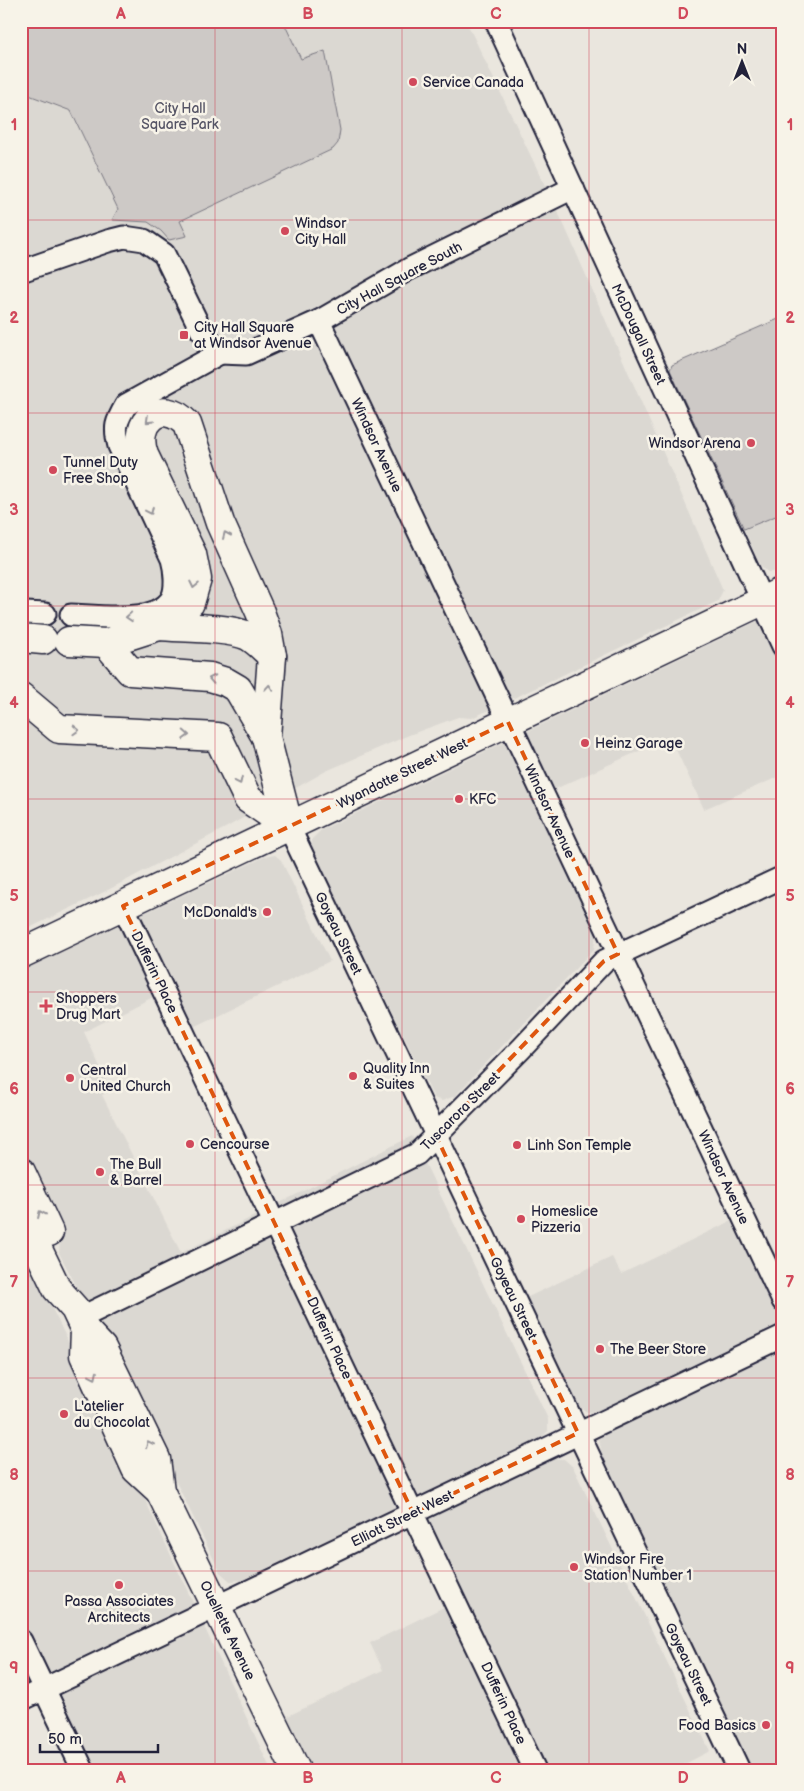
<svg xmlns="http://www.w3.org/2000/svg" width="804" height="1791" viewBox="0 0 804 1791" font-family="'Balsamiq Sans',sans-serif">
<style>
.built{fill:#dbd8d2}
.green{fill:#cdc9c6;stroke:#787680}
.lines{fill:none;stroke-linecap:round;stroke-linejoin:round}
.minor-casing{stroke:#22223b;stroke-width:25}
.major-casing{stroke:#22223b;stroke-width:31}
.minor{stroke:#f7f3e8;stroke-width:21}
.major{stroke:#f7f3e8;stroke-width:28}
.oneway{stroke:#97959a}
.marked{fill:none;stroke:#de560e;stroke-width:4;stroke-dasharray:10 6;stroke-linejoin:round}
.grid{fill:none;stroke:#d1495b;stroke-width:1;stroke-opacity:0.55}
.poi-dot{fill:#d1495b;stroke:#f7f3e8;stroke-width:2}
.labels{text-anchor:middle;stroke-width:5;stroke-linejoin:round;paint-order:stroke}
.poi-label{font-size:14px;fill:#22223b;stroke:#f7f3e8;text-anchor:start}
.park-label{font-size:14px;fill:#555465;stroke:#f7f3e8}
.street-label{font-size:14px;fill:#22223b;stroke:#f7f3e8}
.neatline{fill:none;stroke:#d1495b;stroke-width:2}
.grid-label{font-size:16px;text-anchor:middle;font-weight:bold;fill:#d1495b}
</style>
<rect width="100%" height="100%" fill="#eae6de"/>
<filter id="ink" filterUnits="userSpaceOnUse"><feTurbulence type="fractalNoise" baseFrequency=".02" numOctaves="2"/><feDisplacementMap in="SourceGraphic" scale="10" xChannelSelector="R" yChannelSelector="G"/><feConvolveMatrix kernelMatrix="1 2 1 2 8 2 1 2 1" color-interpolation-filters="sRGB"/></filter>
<g filter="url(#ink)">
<g class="built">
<polygon points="21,21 466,21 565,227 723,590 718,601 472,718 458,717 409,735 326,771 227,827 106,891 21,932"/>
<polygon points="783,513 783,569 777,572 768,572 760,565 744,529"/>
<polygon points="783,609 783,775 704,809 670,737 533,799 596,934 594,949 455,1096 442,1101 434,1098 312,849 312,839 321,830"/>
<polygon points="275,855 281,860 330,961 191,1028 157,995 84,1032 106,1080 103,1082 108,1092 102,1095 181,1253 412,1136 548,1419 548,1431 540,1439 242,1580 230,1581 220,1572 125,1377 105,1352 77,1287 59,1253 60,1240 21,1155 21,971 264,857"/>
<polygon points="733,1220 782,1324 595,1413 587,1412 580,1407 526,1298 612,1257 621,1274"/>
<polygon points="21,1245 133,1474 271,1770 91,1770 21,1620"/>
<polygon points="783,1345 783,1770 752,1770 602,1455 599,1439 610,1428"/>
<polygon points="549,1458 564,1459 573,1467 710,1751 673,1770 311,1770 286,1717 383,1670 370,1643 448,1605 410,1523"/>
</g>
<g class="green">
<polygon points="21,21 292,21 285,25 301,59 325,51 340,130 338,143 333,149 180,221 187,236 169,240 161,231 148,222 112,220 118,209 71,111 21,92"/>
<polygon points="783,317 783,513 744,529 670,370 672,365"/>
</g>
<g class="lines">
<defs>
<g id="minor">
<polyline points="496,21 783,646"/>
<polyline points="21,271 108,241 124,237 144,240 164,254 201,330 220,353"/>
<polyline points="319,321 783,1301"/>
<polyline points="220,353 246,354 319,321 409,269 573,188"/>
<polyline points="21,615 26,613 45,614"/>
<path d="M71,615C98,616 156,625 172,598C177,588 175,569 172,559L119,446C114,427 116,422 126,405L220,353"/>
<polyline points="289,827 739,1770"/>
<polyline points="123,906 535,1770"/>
<polyline points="80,1318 417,1154 521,1049 604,961 783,877"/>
<polyline points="21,1641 83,1770"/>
<polyline points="21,1700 783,1336"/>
</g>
<g id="major">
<path d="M159,626C183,628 227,627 248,636C257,641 264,649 272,656"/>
<polyline points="21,638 43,640"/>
<path d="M69,641L106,643L159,626L190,603L197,579L192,554L144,455C132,421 162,397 187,424L220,523L260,612L268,634L272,656L266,737"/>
<polyline points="106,643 130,671 210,677 226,682 238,689 266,737 289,827"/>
<polyline points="21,697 59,729 218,737 248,799 289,827"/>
<polyline points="21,954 783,591"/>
<polyline points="21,1172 49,1232"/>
<polyline points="21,1214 57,1289 75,1309 85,1330 102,1348 156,1459 160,1491 296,1770"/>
<polyline points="85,1330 84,1355 136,1469 160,1491"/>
</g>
</defs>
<use href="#minor" class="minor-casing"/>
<use href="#major" class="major-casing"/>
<use href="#minor" class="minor"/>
<use href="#major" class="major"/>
</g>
<defs><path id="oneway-chevron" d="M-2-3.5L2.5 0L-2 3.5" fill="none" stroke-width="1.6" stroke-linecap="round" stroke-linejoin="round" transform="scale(1.25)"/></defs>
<g class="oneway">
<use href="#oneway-chevron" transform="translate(149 420) rotate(136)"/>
<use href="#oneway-chevron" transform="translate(150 511) rotate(65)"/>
<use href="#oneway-chevron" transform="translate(226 535) rotate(-114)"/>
<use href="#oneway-chevron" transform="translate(194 585) rotate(102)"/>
<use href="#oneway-chevron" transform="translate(129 617) rotate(176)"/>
<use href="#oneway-chevron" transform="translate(212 679) rotate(-168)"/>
<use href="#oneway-chevron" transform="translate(269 688) rotate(-86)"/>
<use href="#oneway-chevron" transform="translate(76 730) rotate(2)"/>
<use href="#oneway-chevron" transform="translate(186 735) rotate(3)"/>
<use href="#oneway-chevron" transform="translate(239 781) rotate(65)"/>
<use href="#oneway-chevron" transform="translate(41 1214) rotate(-115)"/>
<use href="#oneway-chevron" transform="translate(94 1376) rotate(65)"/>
<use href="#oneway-chevron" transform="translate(149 1444) rotate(-116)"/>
</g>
</g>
<path class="marked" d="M508,722L618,954L604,961L436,1136L578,1433L413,1513L123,906Z"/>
<path class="grid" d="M215,21V1770M402,21V1770M589,21V1770M21,220H783M21,413H783M21,606H783M21,799H783M21,992H783M21,1185H783M21,1378H783M21,1571H783"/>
<g class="poi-dot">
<circle cx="413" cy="82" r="5"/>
<circle cx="285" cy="231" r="5"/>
<rect x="179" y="330" width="10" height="10" rx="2.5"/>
<circle cx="751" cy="443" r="5"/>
<circle cx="53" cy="470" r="5"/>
<circle cx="585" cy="743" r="5"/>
<circle cx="459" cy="799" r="5"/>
<circle cx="267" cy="912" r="5"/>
<path d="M43.5 998.5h5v5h5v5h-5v5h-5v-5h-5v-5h5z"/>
<circle cx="353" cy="1076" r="5"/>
<circle cx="70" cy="1078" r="5"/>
<circle cx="190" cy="1144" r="5"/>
<circle cx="517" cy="1145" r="5"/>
<circle cx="100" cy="1172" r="5"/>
<circle cx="521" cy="1219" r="5"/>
<circle cx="600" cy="1349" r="5"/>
<circle cx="64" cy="1414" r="5"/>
<circle cx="574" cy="1567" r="5"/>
<circle cx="119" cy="1585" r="5"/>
<circle cx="766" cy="1725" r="5"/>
</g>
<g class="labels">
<g class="poi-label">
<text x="423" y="87">Service Canada</text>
<text x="295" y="228">Windsor<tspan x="295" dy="16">City Hall</tspan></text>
<text x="194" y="332">City Hall Square<tspan x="194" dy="16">at Windsor Avenue</tspan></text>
<text x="741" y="448" text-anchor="end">Windsor Arena</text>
<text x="63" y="467">Tunnel Duty<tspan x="63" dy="16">Free Shop</tspan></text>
<text x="595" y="748">Heinz Garage</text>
<text x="469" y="804">KFC</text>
<text x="257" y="917" text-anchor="end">McDonald's</text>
<text x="56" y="1003">Shoppers<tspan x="56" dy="16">Drug Mart</tspan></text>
<text x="363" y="1073">Quality Inn<tspan x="363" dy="16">&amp; Suites</tspan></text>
<text x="80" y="1075">Central<tspan x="80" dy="16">United Church</tspan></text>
<text x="200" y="1149">Cencourse</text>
<text x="527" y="1150">Linh Son Temple</text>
<text x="110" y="1169">The Bull<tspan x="110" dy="16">&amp; Barrel</tspan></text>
<text x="531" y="1216">Homeslice<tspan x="531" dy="16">Pizzeria</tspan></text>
<text x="610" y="1354">The Beer Store</text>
<text x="74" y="1411">L'atelier<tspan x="74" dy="16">du Chocolat</tspan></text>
<text x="584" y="1564">Windsor Fire<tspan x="584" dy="16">Station Number 1</tspan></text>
<text x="119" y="1606" text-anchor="middle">Passa Associates<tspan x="119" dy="16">Architects</tspan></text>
<text x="756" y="1730" text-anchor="end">Food Basics</text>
</g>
<g class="park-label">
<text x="180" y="113">City Hall<tspan x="180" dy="16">Square Park</tspan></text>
</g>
<g class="street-label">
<text transform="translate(399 278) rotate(-28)" y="5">City Hall Square South</text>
<text transform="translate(639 334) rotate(65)" y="5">McDougall Street</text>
<text transform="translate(377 445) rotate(65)" y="5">Windsor Avenue</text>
<text transform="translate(402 773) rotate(-26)" y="5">Wyandotte Street West</text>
<text transform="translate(550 811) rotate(65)" y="5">Windsor Avenue</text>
<text transform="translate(339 933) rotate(64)" y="5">Goyeau Street</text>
<text transform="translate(155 972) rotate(64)" y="5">Dufferin Place</text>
<text transform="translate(460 1111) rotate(-45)" y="5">Tuscarora Street</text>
<text transform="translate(724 1177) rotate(65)" y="5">Windsor Avenue</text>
<text transform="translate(514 1298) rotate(64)" y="5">Goyeau Street</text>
<text transform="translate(330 1338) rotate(65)" y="5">Dufferin Place</text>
<text transform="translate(402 1518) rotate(-26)" y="5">Elliott Street West</text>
<text transform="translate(228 1630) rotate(64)" y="5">Ouellette Avenue</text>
<text transform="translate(689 1664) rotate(64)" y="5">Goyeau Street</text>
<text transform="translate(504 1703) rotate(65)" y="5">Dufferin Place</text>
</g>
</g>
<rect width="804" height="1791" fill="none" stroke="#f7f3e8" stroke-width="55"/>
<g transform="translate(742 62)" stroke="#f7f3e8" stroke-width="4" paint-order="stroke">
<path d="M0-4L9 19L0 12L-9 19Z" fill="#22223b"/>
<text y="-8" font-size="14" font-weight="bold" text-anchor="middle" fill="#22223b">N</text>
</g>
<path d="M40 1744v8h118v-8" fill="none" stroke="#22223b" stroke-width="2.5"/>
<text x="48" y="1744" font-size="15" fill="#22223b" stroke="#f7f3e8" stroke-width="4" paint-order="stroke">50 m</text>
<rect x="28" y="28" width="748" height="1736" class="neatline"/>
<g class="grid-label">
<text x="121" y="19">A</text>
<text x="308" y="19">B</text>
<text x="496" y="19">C</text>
<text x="683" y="19">D</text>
<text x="14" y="130">1</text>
<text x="790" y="130">1</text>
<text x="14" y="323">2</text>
<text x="790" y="323">2</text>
<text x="14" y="515">3</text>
<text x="790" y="515">3</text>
<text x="14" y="708">4</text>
<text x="790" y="708">4</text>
<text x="14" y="901">5</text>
<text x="790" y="901">5</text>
<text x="14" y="1094">6</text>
<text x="790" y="1094">6</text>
<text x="14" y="1287">7</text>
<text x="790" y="1287">7</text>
<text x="14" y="1480">8</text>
<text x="790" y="1480">8</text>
<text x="14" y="1673">9</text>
<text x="790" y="1673">9</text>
<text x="121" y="1783">A</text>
<text x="308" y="1783">B</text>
<text x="496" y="1783">C</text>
<text x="683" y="1783">D</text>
</g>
</svg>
